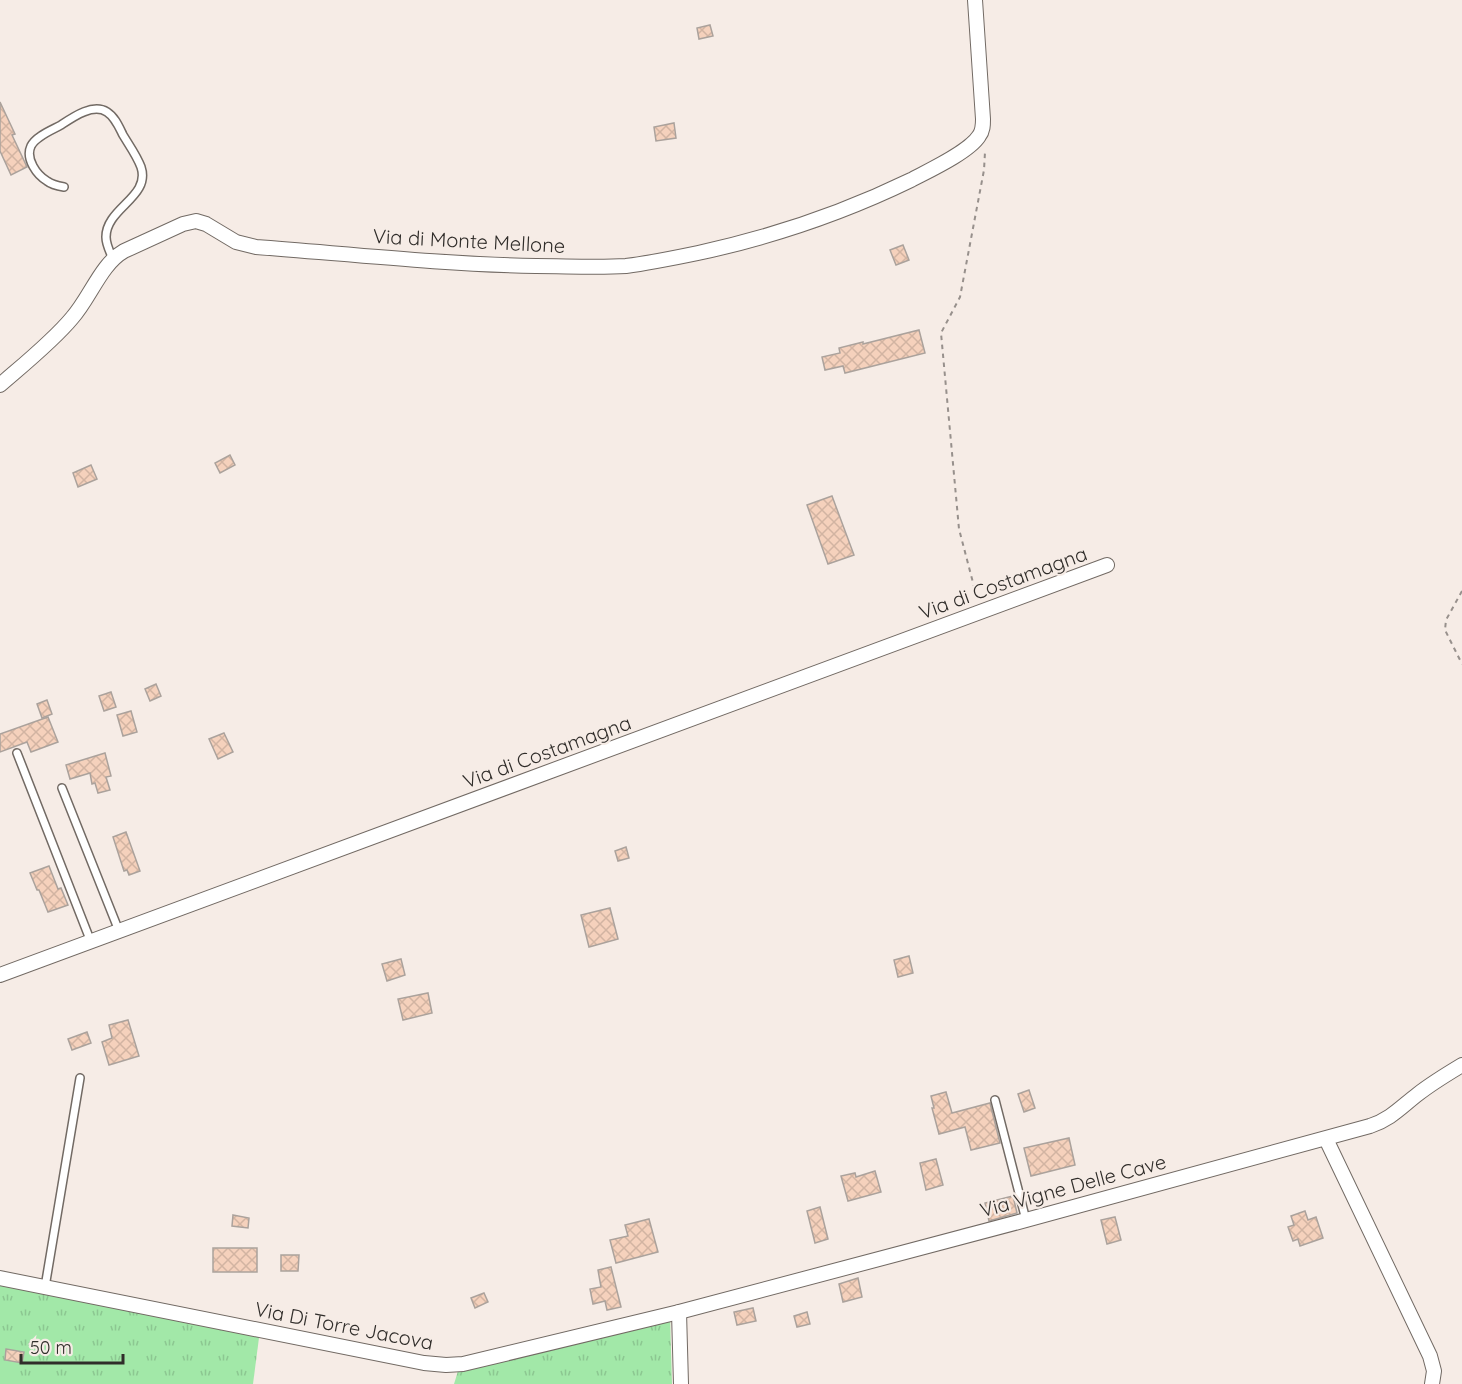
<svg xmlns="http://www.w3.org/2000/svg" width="1462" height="1384" viewBox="0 0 1462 1384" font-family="Quicksand,sans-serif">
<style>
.grass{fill:url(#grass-tufts)}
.building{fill:url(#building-cross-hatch);stroke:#aba29c;stroke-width:1.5}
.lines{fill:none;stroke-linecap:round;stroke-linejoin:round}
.lane-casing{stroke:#726a64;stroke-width:10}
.street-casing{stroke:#726a64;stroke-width:16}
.path{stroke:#97908c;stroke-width:2;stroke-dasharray:4.5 4.5;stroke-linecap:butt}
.lane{stroke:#fff;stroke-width:7}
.street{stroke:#fff;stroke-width:14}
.labels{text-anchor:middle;stroke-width:4.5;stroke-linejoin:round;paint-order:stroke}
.street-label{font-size:20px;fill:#302d2a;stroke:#f6ece6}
</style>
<defs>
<pattern id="grass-tufts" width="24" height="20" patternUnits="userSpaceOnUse" patternTransform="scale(1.5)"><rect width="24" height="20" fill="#a2e8a8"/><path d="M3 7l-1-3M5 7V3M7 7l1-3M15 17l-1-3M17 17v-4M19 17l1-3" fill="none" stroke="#8cc791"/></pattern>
<pattern id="building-cross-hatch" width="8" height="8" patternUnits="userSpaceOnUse" patternTransform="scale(1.5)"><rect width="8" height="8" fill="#f5d1bc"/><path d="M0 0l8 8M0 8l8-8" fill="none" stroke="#d2b4a2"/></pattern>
</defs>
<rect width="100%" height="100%" fill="#f6ece6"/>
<g class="grass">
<polygon points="0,1278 260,1330 253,1384 0,1384"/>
<polygon points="670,1316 672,1384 454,1384 458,1371"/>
</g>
<g class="building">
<polygon points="710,25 713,36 699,39 697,28"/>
<polygon points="0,102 15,134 12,135 27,167 11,175 0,151"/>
<polygon points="674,123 676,138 656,141 654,127"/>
<polygon points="903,245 909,260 896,265 890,250"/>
<polygon points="919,330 925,353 845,373 843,366 825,370 822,357 840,353 839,348 863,342 863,344"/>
<polygon points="230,455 235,465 220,473 215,463"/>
<polygon points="91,465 97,479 78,487 73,473"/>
<polygon points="832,496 854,555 828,564 807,505"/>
<polygon points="156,684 161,696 150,701 145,689"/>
<polygon points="111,692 116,707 104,711 99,696"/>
<polygon points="47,700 52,714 42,718 37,704"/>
<polygon points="131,711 137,732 123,736 117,715"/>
<polygon points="48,717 58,742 31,752 27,742 0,752 0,734"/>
<polygon points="224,733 233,752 218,759 209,739"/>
<polygon points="105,753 111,776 106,777 110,790 98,793 95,783 92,784 90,773 70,779 66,765"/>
<polygon points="126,832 140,871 129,875 127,870 124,871 113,837"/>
<polygon points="626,847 629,858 618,861 615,851"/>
<polygon points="49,866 58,889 61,888 68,905 48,912 39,890 37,890 30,873"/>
<polygon points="610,908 618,939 589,947 581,915"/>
<polygon points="909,956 913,973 898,977 894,960"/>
<polygon points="401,959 405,975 387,981 382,964"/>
<polygon points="428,993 432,1013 403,1020 398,999"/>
<polygon points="128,1020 139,1056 109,1065 102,1042 112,1038 109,1025"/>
<polygon points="87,1032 91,1043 72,1050 68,1039"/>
<polygon points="1029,1090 1035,1108 1024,1112 1018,1094"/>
<polygon points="946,1092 952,1113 990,1103 1000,1143 971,1150 965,1127 939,1134 932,1108 934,1108 931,1096"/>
<polygon points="1069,1138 1075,1165 1031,1176 1024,1148"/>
<polygon points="936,1159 943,1185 926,1190 920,1163"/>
<polygon points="875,1171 881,1192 848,1201 841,1176 855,1173 856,1177"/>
<polygon points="1013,1196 1017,1213 989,1221 985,1203"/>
<polygon points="820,1207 828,1239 815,1243 807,1211"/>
<polygon points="1305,1211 1308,1220 1316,1217 1323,1238 1300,1246 1298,1239 1293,1241 1288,1227 1294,1225 1291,1216"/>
<polygon points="233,1215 249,1218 248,1228 232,1226"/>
<polygon points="1115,1217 1121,1240 1107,1244 1101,1220"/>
<polygon points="649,1219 658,1252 616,1263 610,1240 628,1236 625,1225"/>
<rect x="213" y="1248" width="44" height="24"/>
<polygon points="281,1255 299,1255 298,1271 281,1271"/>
<polygon points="611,1267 621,1307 607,1310 605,1301 593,1304 590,1289 601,1287 598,1270"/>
<polygon points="858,1278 862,1297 843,1302 839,1284"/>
<polygon points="484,1293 488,1302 475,1308 471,1298"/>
<polygon points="753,1308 756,1321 737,1325 734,1312"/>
<polygon points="807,1312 810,1324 797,1327 794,1316"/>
<polygon points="6,1349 24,1352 22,1363 5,1360"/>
</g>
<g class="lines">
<defs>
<g id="lane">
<path d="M64,187C58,186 52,185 47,181C37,175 25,159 31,146C36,136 52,130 61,125C73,117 93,103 107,112C115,117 119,127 123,135C129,145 137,156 141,167C151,197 106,208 106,237C106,245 110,252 113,259"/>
<polyline points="17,753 91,942"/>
<polyline points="62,788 119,931"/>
<polyline points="995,1100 1026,1220"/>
<polyline points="45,1287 80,1078"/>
</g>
<g id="street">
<path d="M0,385C23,365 53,341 72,318C90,298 101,264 124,251L183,224L196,221L206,224L236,242L256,247C349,254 442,264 536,266C566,266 596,268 626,266C650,263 674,258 698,253C772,237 843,213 911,180C928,171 969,152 979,136C983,131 983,125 983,119L975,0"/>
<polyline points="0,975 1107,565"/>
<polyline points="1326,1139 1430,1356 1434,1371 1432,1384"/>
<path d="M0,1278L424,1363L446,1365L463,1364L679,1312L1026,1220L1370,1126C1391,1119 1401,1107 1418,1094C1432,1083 1447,1074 1462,1065"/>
<polyline points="679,1312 681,1384"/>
</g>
</defs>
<use href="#lane" class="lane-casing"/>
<use href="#street" class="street-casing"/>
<g class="path">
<polyline points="1462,591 1446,620 1445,630 1462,664"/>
<polyline points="977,598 959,529 941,333 960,297 984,170 985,152"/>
</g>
<use href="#lane" class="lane"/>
<use href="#street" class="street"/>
</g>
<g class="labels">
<g class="street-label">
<text transform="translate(469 241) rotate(3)" y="7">Via di Monte Mellone</text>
<text transform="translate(1003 583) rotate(-20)" y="7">Via di Costamagna</text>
<text transform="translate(547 752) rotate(-20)" y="7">Via di Costamagna</text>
<text transform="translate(1073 1186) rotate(-15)" y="7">Via Vigne Delle Cave</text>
<text transform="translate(344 1326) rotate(11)" y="7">Via Di Torre Jacova</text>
</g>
</g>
<path d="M21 1354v9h102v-9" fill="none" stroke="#302d2a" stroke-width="3"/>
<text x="30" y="1354" font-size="18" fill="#302d2a" stroke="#f6ece6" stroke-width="4.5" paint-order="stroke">50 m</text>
</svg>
